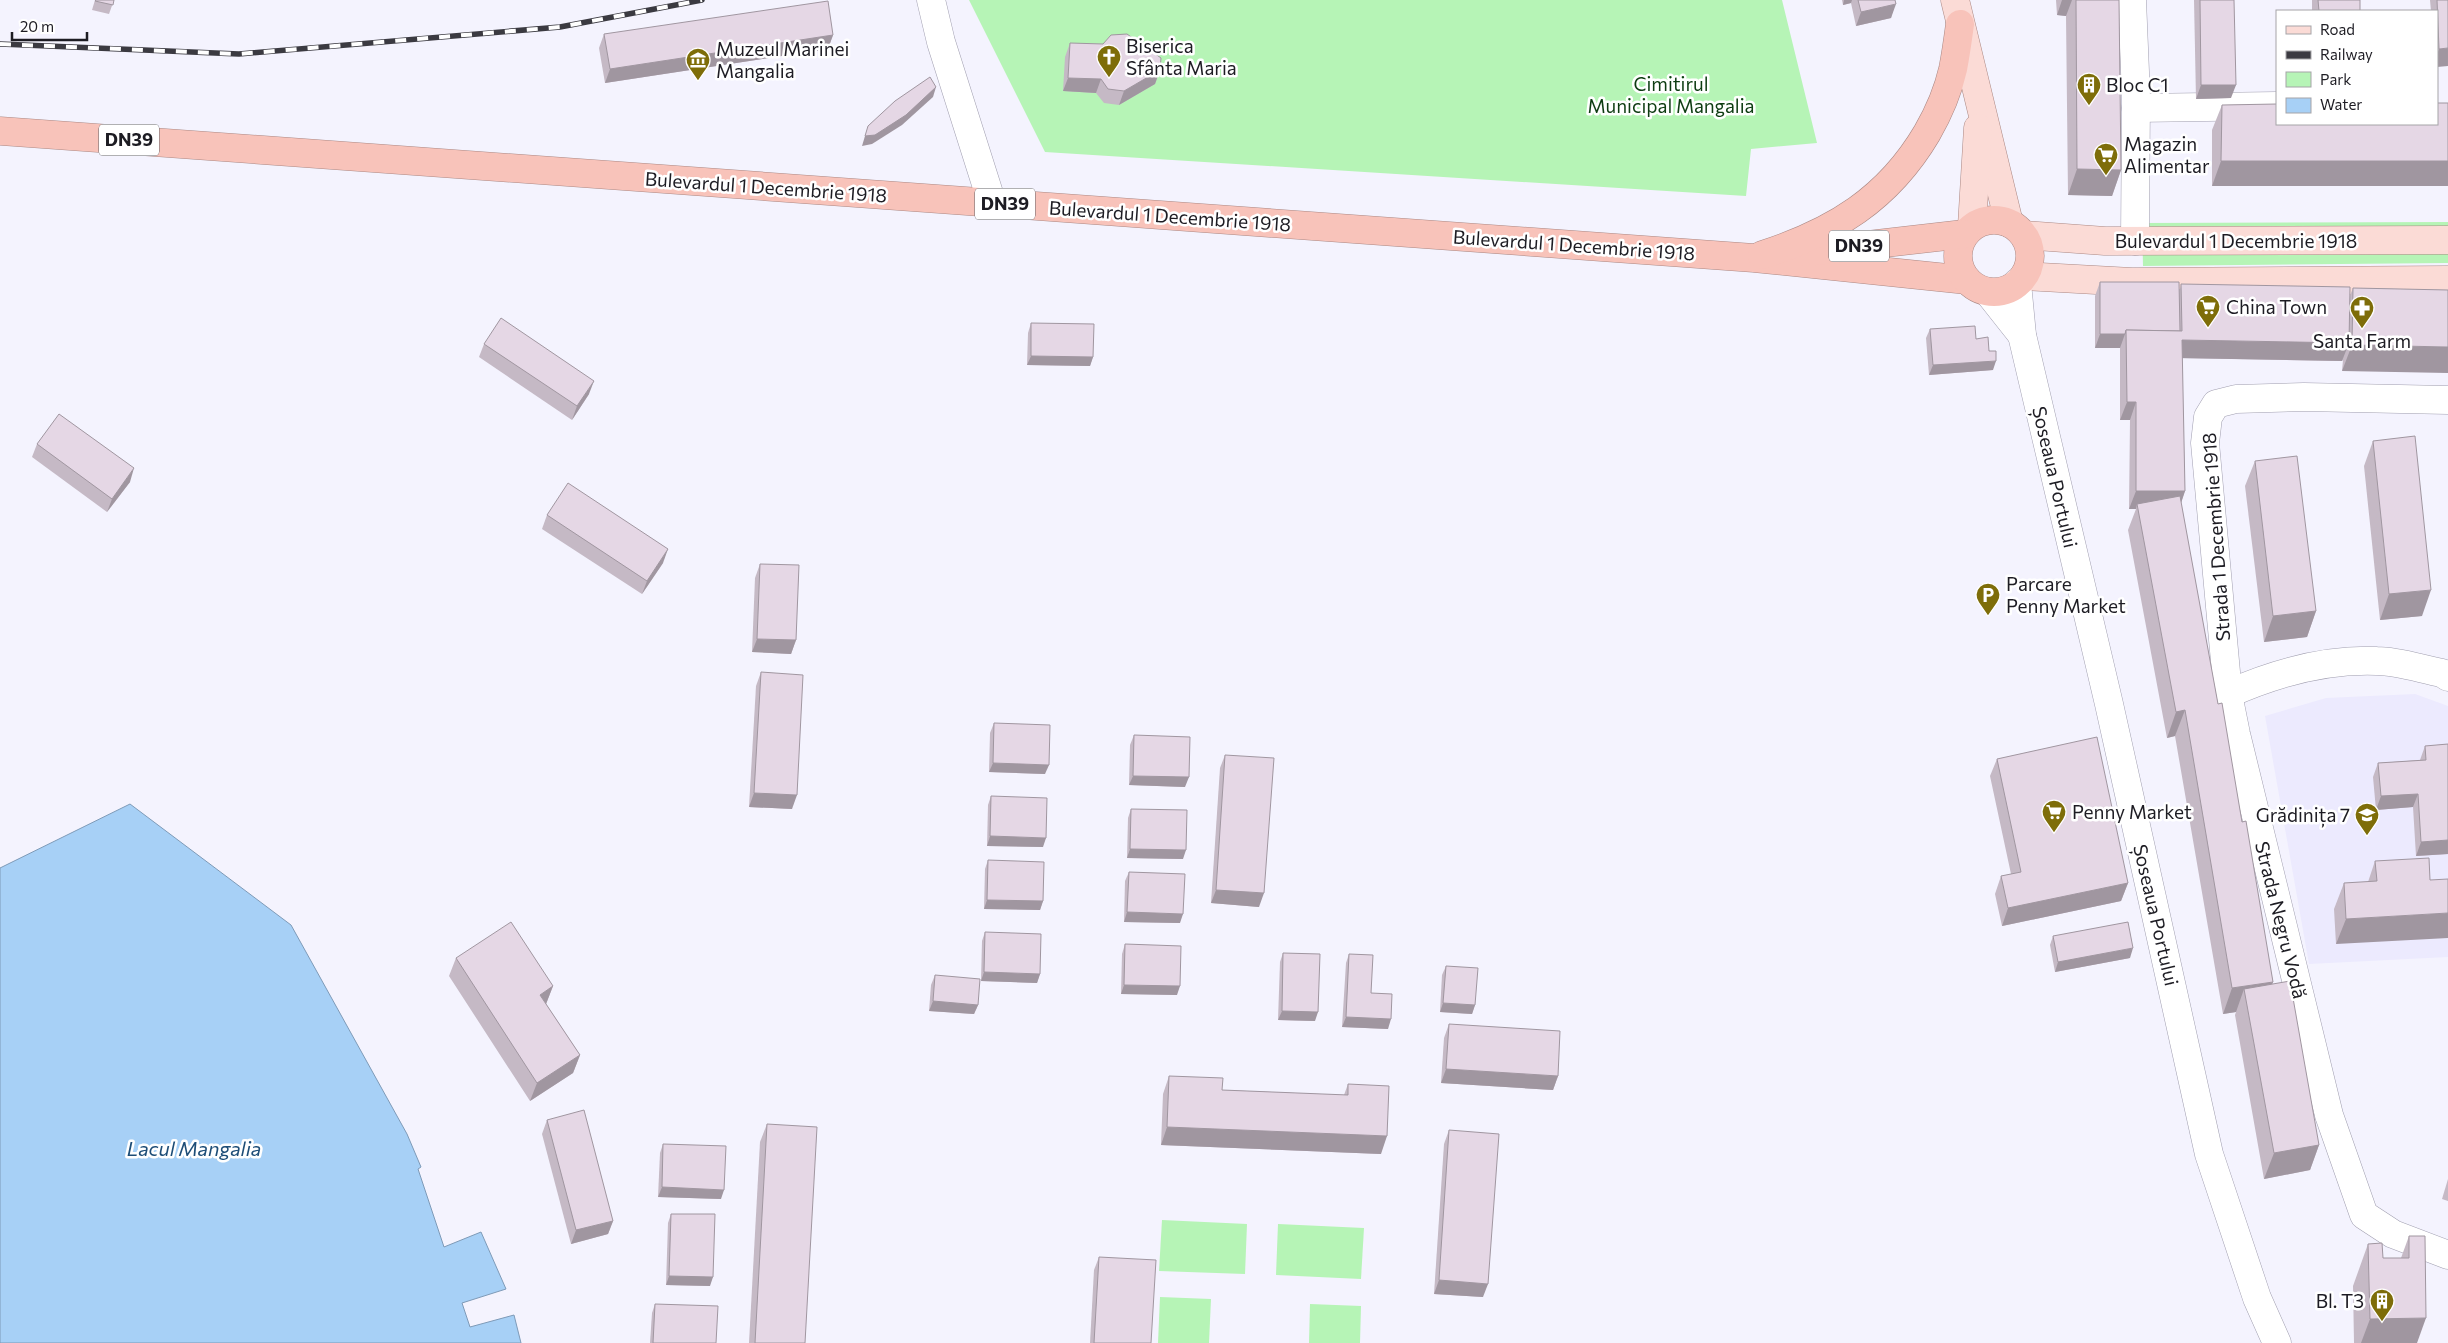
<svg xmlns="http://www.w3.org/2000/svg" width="2448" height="1343" viewBox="0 0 2448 1343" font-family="Commissioner,sans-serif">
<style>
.built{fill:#eceafe}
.green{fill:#b6f4b6}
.water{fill:#a7d0f6;stroke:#7e9ab7}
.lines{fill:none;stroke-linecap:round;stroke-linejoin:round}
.minor-casing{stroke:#a19fb0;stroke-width:29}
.major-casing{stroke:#ab8985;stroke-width:29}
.highway-casing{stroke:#ab8985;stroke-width:29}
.minor{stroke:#fff;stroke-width:28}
.major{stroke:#fbdbd6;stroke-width:28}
.highway{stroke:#f8c3ba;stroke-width:28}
.rail-casing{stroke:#3b3a41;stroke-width:5.5}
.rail{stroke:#fff;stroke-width:4;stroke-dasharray:11;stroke-linecap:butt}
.wall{fill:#c5b9c5}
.shaded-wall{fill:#a096a0}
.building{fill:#e5d7e5;stroke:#a096a0}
.labels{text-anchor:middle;stroke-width:5;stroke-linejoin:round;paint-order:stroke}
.shield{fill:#fff;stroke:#616065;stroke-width:1}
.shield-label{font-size:18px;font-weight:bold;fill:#1d1c23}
.poi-label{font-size:19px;fill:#1d1c23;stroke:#fff;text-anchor:start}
.park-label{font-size:19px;fill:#0d3c11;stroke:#fff}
.street-label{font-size:19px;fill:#1d1c23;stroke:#fff}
.water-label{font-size:20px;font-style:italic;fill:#1d4d77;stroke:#fff}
</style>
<rect width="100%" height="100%" fill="#f4f3fe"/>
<polygon class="built" points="2415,694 2448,706 2448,957 2309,964 2265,716 2326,698"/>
<g class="green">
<polygon points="969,0 1782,0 1817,143 1751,149 1746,196 1045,152"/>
<polygon points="2448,222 2448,263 2143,266 2142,223"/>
<polygon points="1162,1220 1247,1224 1245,1274 1159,1271"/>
<polygon points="1278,1224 1364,1228 1361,1279 1276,1275"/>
<polygon points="1160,1297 1211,1299 1209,1343 1158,1343"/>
<polygon points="1310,1304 1361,1306 1360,1343 1309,1343"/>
</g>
<polygon class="water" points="130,804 291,925 407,1134 421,1167 418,1169 444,1247 481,1232 506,1289 462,1303 470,1327 514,1315 521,1343 0,1343 0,868"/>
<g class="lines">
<defs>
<g id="minor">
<polyline points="931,0 941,42 992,203"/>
<polyline points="2132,0 2136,96 2135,241"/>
<polyline points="2136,108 2277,106"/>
<polyline points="2017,283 2022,335 2109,704 2209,1154 2257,1298 2277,1343"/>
<polyline points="1988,292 2022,335"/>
<path d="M2448,677L2442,673C2421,669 2398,661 2377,661C2326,659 2275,673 2228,694L2236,734L2329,1115L2364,1215L2393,1234L2448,1255"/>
<polyline points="2228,694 2205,443 2208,417 2216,404 2236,399 2304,397 2448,400"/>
</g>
<g id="major">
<polyline points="1955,0 2009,223"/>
<polyline points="1972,226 1978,128"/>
<polyline points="2024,235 2105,241 2448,240"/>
<polyline points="2024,276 2132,282 2448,280"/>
</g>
<g id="highway">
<polyline points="0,131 1754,258 1967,280"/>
<circle cx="1994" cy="256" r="36"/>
<polyline points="1807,252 1964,234"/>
<path d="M1762,255C1834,232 1888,199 1927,133C1938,114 1948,91 1953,69C1956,54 1958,39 1960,24"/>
</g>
</defs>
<use href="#minor" class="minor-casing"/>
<use href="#major" class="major-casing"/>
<use href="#highway" class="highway-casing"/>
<use href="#minor" class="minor"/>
<use href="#major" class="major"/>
<use href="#highway" class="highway"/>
<defs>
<polyline id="rail" points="0,44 239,54 560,27 702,0"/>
</defs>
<use href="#rail" class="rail-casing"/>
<use href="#rail" class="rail"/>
</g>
<g class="wall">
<polygon points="95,0 114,0 109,14 92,10"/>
<polygon points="1842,0 1895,0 1891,18 1856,26 1851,3 1843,5"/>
<polygon points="2056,0 2119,0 2121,170 2112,196 2068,195 2066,16 2057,15"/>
<polygon points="2194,0 2234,0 2231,98 2196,99"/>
<rect x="2312" y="0" width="48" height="11"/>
<polygon points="2430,0 2448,0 2437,67 2437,11 2431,11"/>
<polygon points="604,34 833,35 828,49 605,83 599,48"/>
<polygon points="1070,43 1160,70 1155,84 1119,105 1104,103 1096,93 1063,91 1065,57"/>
<polygon points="2448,103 2212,186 2212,130 2222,105"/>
<polygon points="2100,282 2180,289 2181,284 2349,298 2353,288 2448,290 2342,371 2343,360 2342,361 2182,358 2185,491 2181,503 2218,704 2242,822 2273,982 2272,984 2319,1145 2310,1170 2264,1179 2235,1015 2236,1012 2223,1014 2175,736 2167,738 2128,530 2136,509 2129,509 2130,420 2120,420 2120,348 2095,348 2095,296"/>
<polygon points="1031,323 1093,357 1090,366 1027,365 1028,333"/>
<polygon points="1930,329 1976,339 1989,351 1993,370 1929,375 1926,338"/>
<polygon points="484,344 589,394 572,420 479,357"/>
<polygon points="2373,441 2422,616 2380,620 2364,466"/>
<polygon points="37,444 130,482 107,512 32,457"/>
<polygon points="2255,461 2316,611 2307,637 2264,642 2245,486"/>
<polygon points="547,515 663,563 642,594 542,529"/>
<polygon points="760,564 796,640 791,654 752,652 755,578"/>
<polygon points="761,672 792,809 749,807 756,686"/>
<polygon points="994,723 1045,774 989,772 990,733"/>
<polygon points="1134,735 1185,787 1129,785 1130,745"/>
<polygon points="2448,744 2448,854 2416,856 2413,807 2376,810 2373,777 2378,763 2420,760 2425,746"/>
<polygon points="1225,755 1259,907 1211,903 1220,768"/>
<polygon points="1997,759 2128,883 2121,901 2002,926 1995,894 2001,876 2011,874 1990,776"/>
<polygon points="991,796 1043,847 987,846 988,805"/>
<polygon points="1131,809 1183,859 1127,858 1128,818"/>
<polygon points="988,860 1043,901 1040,910 984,909 985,869"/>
<polygon points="2375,861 2430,880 2336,944 2334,909 2344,883 2368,882"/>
<polygon points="1129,872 1180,923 1124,922 1125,881"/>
<polygon points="985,932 1040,974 1037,983 981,981 982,941"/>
<polygon points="2053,936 2130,958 2055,972 2050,945"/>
<polygon points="1125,944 1177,995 1121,994 1122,954"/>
<polygon points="1283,953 1315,1021 1278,1020 1280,962"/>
<polygon points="1349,954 1371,993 1388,1029 1342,1027 1346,963"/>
<polygon points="456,958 553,986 546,1004 580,1055 573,1073 530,1101 449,976"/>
<polygon points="1446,966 1475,1005 1472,1014 1440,1012 1442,975"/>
<polygon points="935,975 978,1005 974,1014 929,1011 931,985"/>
<polygon points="1449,1024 1558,1076 1553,1090 1441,1083 1444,1038"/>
<polygon points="1169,1076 1222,1090 1344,1095 1348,1084 1381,1154 1161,1145 1163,1094"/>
<polygon points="547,1120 613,1221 608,1234 571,1244 542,1134"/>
<polygon points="767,1124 805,1343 749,1343 760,1142"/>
<polygon points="1449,1130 1483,1297 1434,1294 1444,1144"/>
<polygon points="663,1144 721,1199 658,1197 660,1153"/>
<polygon points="2448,1179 2448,1201 2442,1199"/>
<polygon points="671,1214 710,1286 666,1285 668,1223"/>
<polygon points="2409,1236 2417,1343 2354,1343 2353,1286 2368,1244 2383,1258 2401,1258"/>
<polygon points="1099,1257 1151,1343 1090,1343 1094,1270"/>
<polygon points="655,1304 716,1343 650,1343 652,1313"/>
</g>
<g class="shaded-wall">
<polygon points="1844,0 1852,0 1851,3 1843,5"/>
<polygon points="2062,0 2072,0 2066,16 2057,15"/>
<polygon points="1896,4 1891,18 1856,26 1861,12"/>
<polygon points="833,35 828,49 605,83 610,69"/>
<polygon points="2448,48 2448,66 2437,67 2437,55 2439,49"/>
<polygon points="1160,70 1155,84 1119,105 1124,91"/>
<polygon points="1068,78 1101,79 1096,93 1063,91"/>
<polygon points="2201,85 2236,85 2231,98 2196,99"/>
<polygon points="936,87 933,97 902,125 872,144 862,146 865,136"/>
<polygon points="2221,161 2448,161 2448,186 2212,186"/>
<polygon points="2077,169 2121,170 2112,196 2068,195"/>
<polygon points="2100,334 2125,334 2120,348 2095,348"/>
<polygon points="2182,340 2349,343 2342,361 2175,358"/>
<polygon points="2352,345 2448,347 2448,373 2342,371"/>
<polygon points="1031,356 1093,357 1090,366 1027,365"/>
<polygon points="1996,361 1993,370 1929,375 1933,365"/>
<polygon points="594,381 589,394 572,420 577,406"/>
<polygon points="2127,402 2136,402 2130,420 2120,420"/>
<polygon points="134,468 130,482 107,512 112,499"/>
<polygon points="2136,491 2185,491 2179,509 2137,504 2136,509 2129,509"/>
<polygon points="668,549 663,563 642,594 647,581"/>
<polygon points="2431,590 2422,616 2380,620 2389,594"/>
<polygon points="2316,611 2307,637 2264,642 2273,616"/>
<polygon points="757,639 796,640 791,654 752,652"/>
<polygon points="2185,710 2175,736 2167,738 2176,712"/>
<polygon points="993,763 1049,765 1045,774 989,772"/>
<polygon points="1133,776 1189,777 1185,787 1129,785"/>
<polygon points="754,793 797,795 792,809 749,807"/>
<polygon points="2418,794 2413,807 2376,810 2381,796"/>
<polygon points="990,836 1046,838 1043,847 987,846"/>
<polygon points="2448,840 2448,854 2416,856 2421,842"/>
<polygon points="1130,849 1186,850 1183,859 1127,858"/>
<polygon points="2128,883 2121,901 2002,926 2008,908"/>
<polygon points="1216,890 1264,893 1259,907 1211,903"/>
<polygon points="987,900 1043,901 1040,910 984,909"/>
<polygon points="1127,912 1183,914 1180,923 1124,922"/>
<polygon points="2448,913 2448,938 2336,944 2346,919"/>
<polygon points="2133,948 2130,958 2055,972 2058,962"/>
<polygon points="984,972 1040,974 1037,983 981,981"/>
<polygon points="2273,982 2263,1008 2244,989 2236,1012 2223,1014 2232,988"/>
<polygon points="1124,985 1180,986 1177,995 1121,994"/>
<polygon points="553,986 546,1004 540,995"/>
<polygon points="933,1001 978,1005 974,1014 929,1011"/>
<polygon points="1443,1003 1475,1005 1472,1014 1440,1012"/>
<polygon points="1282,1011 1318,1012 1315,1021 1278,1020"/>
<polygon points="1346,1017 1391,1019 1388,1029 1342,1027"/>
<polygon points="580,1055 573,1073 530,1101 537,1083"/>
<polygon points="1446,1069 1558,1076 1553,1090 1441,1083"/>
<polygon points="1167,1127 1387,1136 1381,1154 1161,1145"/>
<polygon points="2319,1145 2310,1170 2264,1179 2274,1153"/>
<polygon points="662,1187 724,1190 721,1199 658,1197"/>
<polygon points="613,1221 608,1234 571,1244 576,1230"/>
<polygon points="669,1276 713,1277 710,1286 666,1285"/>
<polygon points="1439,1280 1488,1284 1483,1297 1434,1294"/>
<polygon points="2426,1318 2417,1343 2361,1343 2370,1319"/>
</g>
<g class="building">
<polygon points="96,0 114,0 113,5 95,1"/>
<polygon points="1858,0 1895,0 1896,4 1861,12"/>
<polygon points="2076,0 2119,0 2121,170 2077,169"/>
<polygon points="2200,0 2234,0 2236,85 2201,85"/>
<polygon points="2318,0 2360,0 2360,11 2319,11"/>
<polygon points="2437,0 2448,0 2448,48 2439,49"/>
<polygon points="828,1 833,35 610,69 604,34"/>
<polygon points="1127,34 1161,58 1160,70 1124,91 1108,89 1101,79 1068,78 1070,43 1103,44 1111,35"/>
<polygon points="930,77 936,87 906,115 875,135 865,136 868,126 895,101"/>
<polygon points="2437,103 2448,103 2448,161 2221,161 2222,105 2277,104 2277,124 2437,124"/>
<polygon points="2100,282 2179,282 2180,331 2126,330 2125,334 2100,334"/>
<polygon points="2181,284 2350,287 2349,343 2182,340 2185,491 2136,491 2136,402 2127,402 2126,330 2182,331"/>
<polygon points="2353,288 2448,290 2448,347 2352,345"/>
<polygon points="501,318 594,381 577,406 484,344"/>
<polygon points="1031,323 1094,324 1093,357 1031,356"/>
<polygon points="1975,326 1976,339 1988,337 1989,351 1996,351 1996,361 1933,365 1930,329"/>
<polygon points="59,414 134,468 112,499 37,444"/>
<polygon points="2415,436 2431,590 2389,594 2373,441"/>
<polygon points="2297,456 2316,611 2273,616 2255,461"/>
<polygon points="568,483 668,549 647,581 547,515"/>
<polygon points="2180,496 2218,704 2222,703 2242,822 2246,821 2273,982 2232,988 2185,710 2176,712 2137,504"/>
<polygon points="760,564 799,565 796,640 757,639"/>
<polygon points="761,672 803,675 797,795 754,793"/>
<polygon points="994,723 1050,725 1049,765 993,763"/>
<polygon points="1134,735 1190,737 1189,777 1133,776"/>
<polygon points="2097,737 2128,883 2008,908 2001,876 2021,872 1997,759"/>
<polygon points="2448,744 2448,840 2421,842 2418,794 2381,796 2378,763 2426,760 2425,746"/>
<polygon points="1225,755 1274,758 1264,893 1216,890"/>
<polygon points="991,796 1047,798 1046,838 990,836"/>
<polygon points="1131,809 1187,810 1186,850 1130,849"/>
<polygon points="2429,858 2430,880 2448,879 2448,913 2346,919 2344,883 2377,881 2375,861"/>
<polygon points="988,860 1044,862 1043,901 987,900"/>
<polygon points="1129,872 1185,874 1183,914 1127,912"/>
<polygon points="511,922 553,986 540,995 580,1055 537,1083 456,958"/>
<polygon points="2128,922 2133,948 2058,962 2053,936"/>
<polygon points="985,932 1041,934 1040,974 984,972"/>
<polygon points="1125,944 1181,946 1180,986 1124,985"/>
<polygon points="1283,953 1320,954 1318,1012 1282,1011"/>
<polygon points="1349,954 1373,955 1371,993 1392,994 1391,1019 1346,1017"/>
<polygon points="1446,966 1478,968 1475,1005 1443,1003"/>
<polygon points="935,975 980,979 978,1005 933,1001"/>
<polygon points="2290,981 2319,1145 2274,1153 2244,989"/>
<polygon points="1449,1024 1560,1031 1558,1076 1446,1069"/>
<polygon points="1169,1076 1223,1078 1222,1090 1348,1095 1348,1084 1389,1086 1387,1136 1167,1127"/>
<polygon points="584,1110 613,1221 576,1230 547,1120"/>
<polygon points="767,1124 817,1127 805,1343 755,1343"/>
<polygon points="1449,1130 1499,1134 1488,1284 1439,1280"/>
<polygon points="663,1144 726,1146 724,1190 662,1187"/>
<polygon points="671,1214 715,1214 713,1277 669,1276"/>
<polygon points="2409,1236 2425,1236 2426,1318 2370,1319 2368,1244 2382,1243 2383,1258 2409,1258"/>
<polygon points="1099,1257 1156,1260 1151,1343 1094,1343"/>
<polygon points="655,1304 718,1306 716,1343 653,1343"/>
</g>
<defs>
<symbol id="church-pin" viewBox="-11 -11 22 30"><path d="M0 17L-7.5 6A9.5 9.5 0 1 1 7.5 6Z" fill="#7e6d09" stroke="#fff"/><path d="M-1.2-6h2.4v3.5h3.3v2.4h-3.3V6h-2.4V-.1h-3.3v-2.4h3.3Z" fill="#fff"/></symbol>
<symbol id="museum-pin" viewBox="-11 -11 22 30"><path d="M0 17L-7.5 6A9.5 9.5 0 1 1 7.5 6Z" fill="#7e6d09" stroke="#fff"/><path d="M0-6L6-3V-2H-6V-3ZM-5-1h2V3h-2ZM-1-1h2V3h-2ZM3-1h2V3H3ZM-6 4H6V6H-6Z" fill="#fff"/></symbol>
<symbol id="building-pin" viewBox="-11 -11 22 30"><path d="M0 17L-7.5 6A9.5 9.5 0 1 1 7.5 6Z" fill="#7e6d09" stroke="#fff"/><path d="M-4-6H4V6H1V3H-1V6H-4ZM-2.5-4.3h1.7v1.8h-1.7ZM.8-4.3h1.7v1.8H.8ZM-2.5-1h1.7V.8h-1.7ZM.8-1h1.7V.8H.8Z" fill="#fff"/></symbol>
<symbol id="supermarket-pin" viewBox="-11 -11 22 30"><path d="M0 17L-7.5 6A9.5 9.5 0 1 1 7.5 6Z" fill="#7e6d09" stroke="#fff"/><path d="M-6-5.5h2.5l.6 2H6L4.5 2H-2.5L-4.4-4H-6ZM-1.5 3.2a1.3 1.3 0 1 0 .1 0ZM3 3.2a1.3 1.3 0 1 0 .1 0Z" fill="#fff"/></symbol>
<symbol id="pharmacy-pin" viewBox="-11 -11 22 30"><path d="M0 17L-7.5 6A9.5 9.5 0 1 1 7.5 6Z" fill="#7e6d09" stroke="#fff"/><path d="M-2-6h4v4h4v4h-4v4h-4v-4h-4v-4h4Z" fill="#fff"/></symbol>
<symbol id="parking-pin" viewBox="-11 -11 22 30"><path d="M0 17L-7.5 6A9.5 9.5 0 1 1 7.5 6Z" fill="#7e6d09" stroke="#fff"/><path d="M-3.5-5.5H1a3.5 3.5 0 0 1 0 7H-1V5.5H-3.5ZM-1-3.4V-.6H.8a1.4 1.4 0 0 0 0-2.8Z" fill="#fff"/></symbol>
<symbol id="school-pin" viewBox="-11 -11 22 30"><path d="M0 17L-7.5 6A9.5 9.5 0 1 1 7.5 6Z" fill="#7e6d09" stroke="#fff"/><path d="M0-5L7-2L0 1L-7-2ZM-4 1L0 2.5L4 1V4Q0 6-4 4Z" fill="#fff"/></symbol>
</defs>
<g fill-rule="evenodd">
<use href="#church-pin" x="1095" y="43" width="28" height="38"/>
<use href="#museum-pin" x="684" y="46" width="28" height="38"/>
<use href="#building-pin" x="2075" y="71" width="28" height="38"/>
<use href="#supermarket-pin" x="2092" y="141" width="28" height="38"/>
<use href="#supermarket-pin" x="2194" y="293" width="28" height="38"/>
<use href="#pharmacy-pin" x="2348" y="294" width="28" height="38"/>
<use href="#parking-pin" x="1974" y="581" width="28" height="38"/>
<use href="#supermarket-pin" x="2040" y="798" width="28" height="38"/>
<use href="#school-pin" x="2353" y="801" width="28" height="38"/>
<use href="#building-pin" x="2368" y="1287" width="28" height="38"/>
</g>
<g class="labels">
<g class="shield">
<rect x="99" y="124.5" width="60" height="31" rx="4"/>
<rect x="975" y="188.5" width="60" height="31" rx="4"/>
<rect x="1829" y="230.5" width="60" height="31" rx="4"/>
</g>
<g class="shield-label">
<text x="129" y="146">DN39</text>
<text x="1005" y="210">DN39</text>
<text x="1859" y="252">DN39</text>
</g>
<g class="poi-label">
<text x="1126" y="53">Biserica<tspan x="1126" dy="22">Sfânta Maria</tspan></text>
<text x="716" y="56">Muzeul Marinei<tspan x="716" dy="22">Mangalia</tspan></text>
<text x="2106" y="92">Bloc C1</text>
<text x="2124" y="151">Magazin<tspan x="2124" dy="22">Alimentar</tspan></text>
<text x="2226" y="314">China Town</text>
<text x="2362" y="348" text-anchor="middle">Santa Farm</text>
<text x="2006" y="591">Parcare<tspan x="2006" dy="22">Penny Market</tspan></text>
<text x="2072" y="819">Penny Market</text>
<text x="2350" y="822" text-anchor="end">Grădinița 7</text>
<text x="2364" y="1308" text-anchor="end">Bl. T3</text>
</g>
<g class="park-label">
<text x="1671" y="91">Cimitirul<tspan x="1671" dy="22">Municipal Mangalia</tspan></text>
</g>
<g class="street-label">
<text transform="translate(766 187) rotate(4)" y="7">Bulevardul 1 Decembrie 1918</text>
<text transform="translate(1170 216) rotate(4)" y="7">Bulevardul 1 Decembrie 1918</text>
<text x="2236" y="248">Bulevardul 1 Decembrie 1918</text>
<text transform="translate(1574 245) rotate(4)" y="7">Bulevardul 1 Decembrie 1918</text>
<text transform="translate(2055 477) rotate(77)" y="7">Șoseaua Portului</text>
<text transform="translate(2216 537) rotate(-94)" y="7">Strada 1 Decembrie 1918</text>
<text transform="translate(2156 915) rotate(77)" y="7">Șoseaua Portului</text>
<text transform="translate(2281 920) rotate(76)" y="7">Strada Negru Vodă</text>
</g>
<g class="water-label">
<text x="194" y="1156">Lacul Mangalia</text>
</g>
</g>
<rect x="2276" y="10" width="162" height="115" fill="#ffffff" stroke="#a5a4a7"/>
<rect x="2286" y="26" width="25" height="8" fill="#fbdbd6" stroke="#a5a4a7"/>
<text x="2320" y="35" font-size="15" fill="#1d1c23">Road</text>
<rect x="2286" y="51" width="25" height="8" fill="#3b3a41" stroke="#a5a4a7"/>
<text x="2320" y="60" font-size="15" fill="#1d1c23">Railway</text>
<rect x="2286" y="72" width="25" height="15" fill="#b6f4b6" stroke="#a5a4a7"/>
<text x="2320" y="85" font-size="15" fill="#1d1c23">Park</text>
<rect x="2286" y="98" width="25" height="15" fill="#a7d0f6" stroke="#a5a4a7"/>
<text x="2320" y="110" font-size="15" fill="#1d1c23">Water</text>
<path d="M12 32v8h75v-8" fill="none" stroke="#1d1c23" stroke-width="2.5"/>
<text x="20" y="32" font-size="15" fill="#1d1c23" stroke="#ffffff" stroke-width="4" paint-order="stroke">20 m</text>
</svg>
